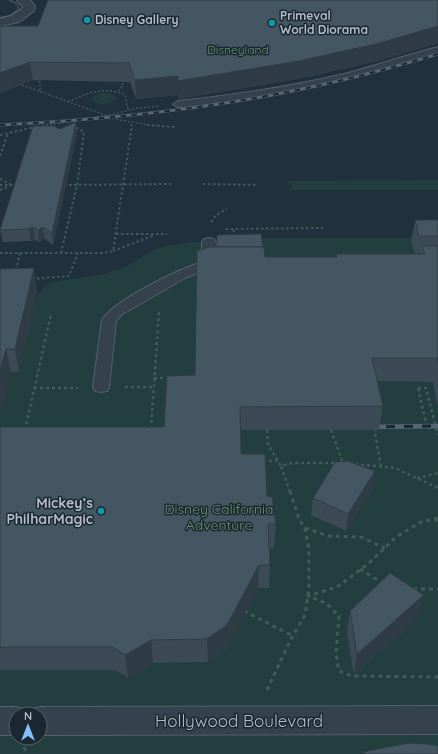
<svg xmlns="http://www.w3.org/2000/svg" width="438" height="754" viewBox="0 0 438 754" font-family="Quicksand,sans-serif">
<style>
.green{fill:#233e3e;fill-rule:evenodd}
.lines{fill:none;stroke-linecap:round;stroke-linejoin:round}
.lane-casing{stroke:#54606b;stroke-width:2}
.street-casing{stroke:#54606b;stroke-width:2}
.path-far3{stroke:#415a5a;stroke-width:1.5;stroke-dasharray:2 2;stroke-linecap:butt}
.path-far2{stroke:#415a5a;stroke-width:2;stroke-dasharray:2.5 2.5;stroke-linecap:butt}
.path-far1{stroke:#415a5a;stroke-width:2.5;stroke-dasharray:3 3;stroke-linecap:butt}
.path{stroke:#415a5a;stroke-width:3;stroke-dasharray:4 4;stroke-linecap:butt}
.lane{fill:#35424d;fill-rule:evenodd}
.street{fill:#35424d;fill-rule:evenodd}
.tram{stroke:#576674;stroke-width:1}
.rail-far1-casing{stroke:#576674;stroke-width:3}
.rail-casing{stroke:#576674;stroke-width:4.5}
.rail-far1{stroke:#1b2731;stroke-width:2;stroke-dasharray:5.5;stroke-linecap:butt}
.rail{stroke:#1b2731;stroke-width:3;stroke-dasharray:9;stroke-linecap:butt}
.wall{fill:#3b4a55}
.shaded-wall{fill:#303c45}
.building{fill:#455663;stroke:#303c45}
.culture-dot{fill:#0f9aa8;stroke:#1b2731;stroke-width:1.5}
.labels{text-anchor:middle;stroke-width:3;stroke-linejoin:round;paint-order:stroke}
.far-poi-label{font-size:12px;font-weight:bold;fill:#b1bdc8;stroke:#1b2731;text-anchor:start}
.far-park-label{font-size:12px;fill:#669b6c;stroke:#1b2731}
.poi-label{font-size:14px;font-weight:bold;fill:#b1bdc8;stroke:#1b2731;text-anchor:end}
.park-label{font-size:14px;fill:#669b6c;stroke:#1b2731}
.near-street-label{font-size:17px;fill:#b1bdc8;stroke:#1b2731}
</style>
<rect width="100%" height="100%" fill="#21303d"/>
<g class="green">
<path d="M102,93H109L116,97V99C110,105 99,106 92,100L93,96Z"/>
<polygon points="438,180 438,190 287,190 292,187 292,185 286,181"/>
<path d="M249,238H438V754H0V320H31L37,293H40L44,287L53,282L104,274L125,267L154,250L169,245L191,242H238ZM16,714H40V738H16Z"/>
</g>
<g class="lines">
<defs>
<g id="lane">
<path d="M438,47V53C361,78 282,97 202,105C194,106 178,110 173,104L178,101C234,95 289,87 344,74C376,66 406,55 438,47Z"/>
<path d="M209,238L214,239L216,242V260L223,261L225,264L223,267L208,269L185,278L121,315L116,321L109,387L107,391L101,392L95,391L93,387L102,320C116,299 177,270 202,262V242L204,239Z"/>
</g>
<g id="street">
<polygon points="17,0 30,0 35,6 34,11 19,22 0,26 0,18 11,16 22,9 23,7"/>
<polygon points="438,706 438,734 40,735 40,714 16,714 16,735 0,735 0,707 16,707 27,711 28,713 29,711 40,707"/>
</g>
</defs>
<use href="#lane" class="lane-casing"/>
<use href="#street" class="street-casing"/>
<g class="path-far3">
<polyline points="35,79 40,82 40,93"/>
<polyline points="22,85 119,120 156,126"/>
<polyline points="118,91 123,86 122,79"/>
<path d="M68,102C87,93 105,86 125,95L128,110"/>
<polyline points="67,122 74,126"/>
<polyline points="42,126 105,116 138,108 159,106"/>
<polyline points="131,126 132,122"/>
</g>
<g class="path-far2">
<polyline points="147,125 175,127"/>
<polyline points="42,126 47,125"/>
<polyline points="0,135 35,127"/>
<polyline points="0,156 8,133"/>
<polyline points="0,179 12,185"/>
<polyline points="203,184 258,185"/>
<polyline points="0,185 17,185"/>
<polyline points="64,185 171,184"/>
<polyline points="0,190 10,186"/>
<polyline points="211,222 216,215 227,209"/>
<polyline points="226,229 323,228"/>
<polyline points="116,234 167,234"/>
<polyline points="233,237 234,228"/>
<polyline points="113,251 155,235"/>
<polyline points="0,253 102,253 113,251 132,125"/>
<polyline points="61,253 77,185 84,132 72,125"/>
<polyline points="16,270 20,253"/>
<polyline points="32,279 69,276 78,253"/>
</g>
<g class="path-far1">
<polyline points="154,378 163,378"/>
<polyline points="125,387 154,387"/>
<polyline points="34,388 78,388"/>
<polygon points="418,388 426,388 436,428 427,428"/>
<polyline points="374,428 381,466"/>
<polyline points="436,428 438,435"/>
<polyline points="151,429 159,312"/>
<polyline points="25,430 51,314"/>
<polyline points="267,430 268,445 281,466"/>
<polyline points="331,430 343,463"/>
<polyline points="263,461 277,461"/>
<polyline points="355,464 395,468 438,488"/>
<polyline points="417,478 438,473"/>
<polyline points="290,492 281,466 292,463 336,463"/>
</g>
<g class="path">
<polyline points="435,518 438,526"/>
<polyline points="438,518 419,523 396,537 368,564 337,587 308,596 326,603 339,616 336,654 339,671 352,676 438,677"/>
<polyline points="305,528 329,536 361,537 385,548"/>
<polyline points="360,569 382,583"/>
<polyline points="413,589 438,589"/>
<polyline points="244,611 293,636"/>
<polyline points="267,690 291,639 305,615 309,588 309,551 305,528 299,519 290,491"/>
<polyline points="24,747 27,754"/>
</g>
<use href="#lane" class="lane"/>
<use href="#street" class="street"/>
<polyline class="tram" points="0,18 9,16 19,9 17,4 9,0"/>
<defs>
<path id="rail-far1" d="M0,125C93,120 185,112 277,94C331,84 385,70 438,54"/>
<polyline id="rail" points="368,427 438,426"/>
</defs>
<use href="#rail-far1" class="rail-far1-casing"/>
<use href="#rail" class="rail-casing"/>
<use href="#rail-far1" class="rail-far1"/>
<use href="#rail" class="rail"/>
</g>
<g class="wall">
<polygon points="438,0 438,43 378,61 298,79 178,99 178,95 136,99 130,82 33,80 0,93 0,26 38,26"/>
<polygon points="76,122 77,133 53,245 45,239 39,242 35,240 31,241 3,242 0,230 60,129"/>
<polygon points="415,220 438,220 438,404 437,404 433,382 377,381 383,406 379,430 241,430 241,454 267,496 276,524 274,548 269,548 270,565 269,588 258,588 227,648 208,662 153,663 128,678 115,670 0,670 0,427 164,427 195,375 263,247 265,257 336,257 336,254 415,254 411,241"/>
<polygon points="0,269 37,291 19,372 11,372 0,411"/>
<polygon points="373,488 346,531 311,515 313,498"/>
<polygon points="350,611 419,617 354,675 347,632"/>
</g>
<g class="shaded-wall">
<polygon points="438,26 438,43 378,61 298,79 178,99 178,95 136,99 135,80"/>
<polygon points="30,62 33,80 0,93 0,73"/>
<polygon points="76,122 77,133 53,245 52,233"/>
<polygon points="33,227 35,240 31,241 29,229"/>
<polygon points="43,227 45,239 39,242 38,230"/>
<polygon points="34,268 37,291 19,372 15,349"/>
<polygon points="6,349 11,372 0,411 0,371"/>
<polygon points="375,471 373,488 346,531 348,514"/>
<polygon points="259,565 258,588 227,648 208,662 207,639"/>
<polygon points="424,595 419,617 354,675 357,654"/>
<polygon points="151,640 153,663 128,678 125,655"/>
</g>
<g class="building">
<polygon points="48,0 438,0 438,26 380,43 299,61 178,81 178,76 135,80 129,63 30,62 0,73 0,26 38,26"/>
<polygon points="76,122 52,233 43,227 38,230 33,227 29,229 0,230 33,126 54,126 60,129"/>
<polygon points="415,220 438,220 438,236 419,236"/>
<polygon points="261,234 263,247 217,247 217,235"/>
<polygon points="422,246 438,246 438,362 437,358 372,358 383,406 240,407 241,454 265,454 267,496 272,497 276,524 268,524 270,565 259,565 227,625 207,639 151,640 125,655 112,647 0,647 0,427 164,427 167,376 195,375 197,251 209,247 264,247 265,257 337,257 336,254 425,254"/>
<polygon points="34,268 15,349 6,349 0,371 0,269"/>
<polygon points="348,461 375,471 348,514 313,498 335,462"/>
<polygon points="390,573 424,595 357,654 350,611"/>
<polygon points="409,743 428,744 438,746 438,754 367,754 362,752"/>
</g>
<g class="culture-dot">
<circle cx="87" cy="20" r="4"/>
<circle cx="272" cy="23" r="4"/>
<circle cx="101" cy="511" r="4"/>
</g>
<g class="labels">
<g class="far-poi-label">
<text x="280" y="20">Primeval<tspan x="280" dy="14">World Diorama</tspan></text>
<text x="95" y="24">Disney Gallery</text>
</g>
<g class="far-park-label">
<text x="238" y="54">Disneyland</text>
</g>
<g class="poi-label">
<text x="93" y="508">Mickey’s<tspan x="93" dy="16">PhilharMagic</tspan></text>
</g>
<g class="park-label">
<text x="219" y="514">Disney California<tspan x="219" dy="16">Adventure</tspan></text>
</g>
<g class="near-street-label">
<text x="239" y="727">Hollywood Boulevard</text>
</g>
</g>
<g transform="translate(28 726)"><circle r="19" fill="#1b2731" stroke="#57636d"/>
<path d="M0-3L7 15L0 10L-7 15Z" fill="#81bffd"/>
<text y="-6" font-size="11" font-weight="bold" text-anchor="middle" fill="#b1bdc8">N</text>
</g>
</svg>
